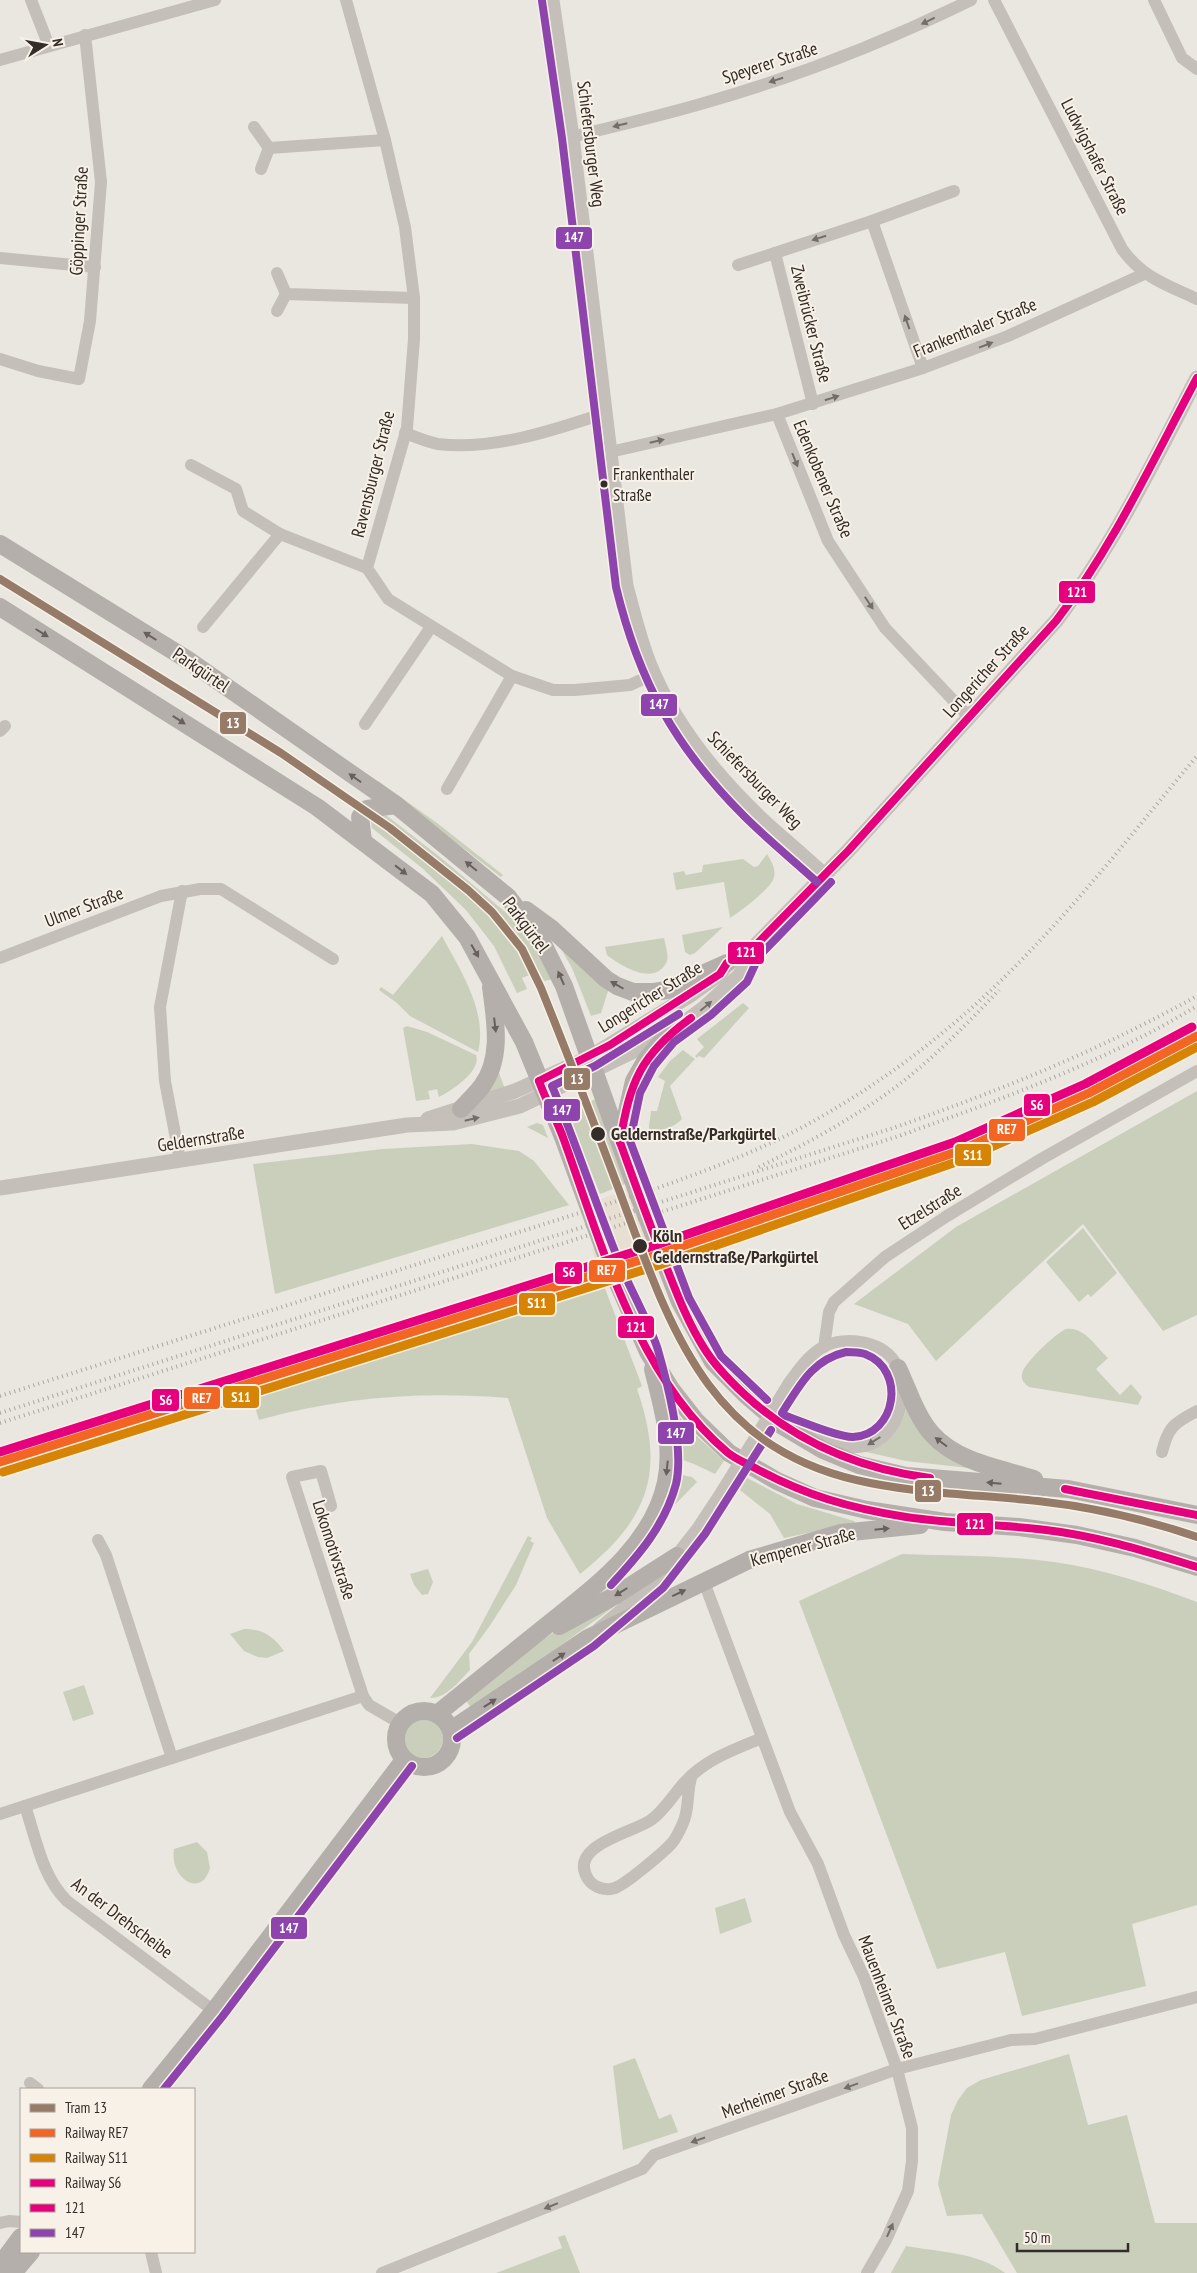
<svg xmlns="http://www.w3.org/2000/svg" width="1197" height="2273" viewBox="0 0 1197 2273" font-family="'PT Sans Narrow',sans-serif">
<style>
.green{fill:#cacfbb}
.plaza{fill:#e7dfd1}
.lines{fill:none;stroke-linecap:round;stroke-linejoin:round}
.minor{stroke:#c4bfb9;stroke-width:12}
.tertiary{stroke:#c4bfb9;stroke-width:15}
.secondary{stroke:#b4afaa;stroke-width:18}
.rail{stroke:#aba7a3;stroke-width:4;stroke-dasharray:1 4;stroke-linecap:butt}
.minor-bridge{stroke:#c4bfb9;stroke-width:12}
.bus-1-casing{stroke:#f7f1e7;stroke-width:11}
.bus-2-casing{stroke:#f7f1e7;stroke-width:11}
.bus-1{stroke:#e5007d;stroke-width:8}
.bus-2{stroke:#8e44ad;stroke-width:8}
.rail-1-casing{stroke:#f7f1e7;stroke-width:12}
.rail-2-casing{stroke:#f7f1e7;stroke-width:12}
.rail-3-casing{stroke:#f7f1e7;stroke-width:12}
.rail-1{stroke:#f26522;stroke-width:9}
.rail-2{stroke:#d68306;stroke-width:9}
.rail-3{stroke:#e6007e;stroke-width:9}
.tram-1-casing{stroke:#f7f1e7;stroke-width:11}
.tram-1{stroke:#967b68;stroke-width:8}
.oneway{fill:#746e69}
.oneway2{fill:#67605c}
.bus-dot{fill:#332c28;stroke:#f7f1e7;stroke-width:2}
.labels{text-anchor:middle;stroke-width:4;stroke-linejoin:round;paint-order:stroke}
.bus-label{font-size:17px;fill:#332c28;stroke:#f7f1e7;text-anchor:start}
.street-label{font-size:18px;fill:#332c28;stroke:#f7f1e7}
.stop-label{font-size:18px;font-weight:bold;fill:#332c28;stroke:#f7f1e7;text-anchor:start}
.line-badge{stroke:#f7f1e7;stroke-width:2}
.badge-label{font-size:14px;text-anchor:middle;font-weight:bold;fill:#fff}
</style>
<rect width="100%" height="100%" fill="#eae6e0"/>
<g class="green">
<polygon points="378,781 437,823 503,875 501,877 378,783"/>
<polygon points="379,815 387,816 440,857 510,916 529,937 554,979 544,981 539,971 522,978 527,989 517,993 494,946 466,910 422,868 372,828 371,822 374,817"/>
<path d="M767,854C771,861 776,868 774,877C772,888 740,912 730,918L724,882L676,890L673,873L684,871L686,875L702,872L703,865L743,859L754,867L758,866Z"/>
<polygon points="723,927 695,953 690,955 685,952 682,935"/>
<path d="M442,936C460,970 488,1011 478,1052L410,1016L397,1003L379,990L381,987L393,995Z"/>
<path d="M664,938C665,944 669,956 667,961C656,987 622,967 607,955L605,947Z"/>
<polygon points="560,947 609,988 601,1013 591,1016 572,968"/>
<polygon points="743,1003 749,1008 704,1058 699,1056 697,1058 695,1056 704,1047 697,1039"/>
<path d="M407,1026L427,1032L476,1055C482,1071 451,1091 439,1097L437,1089L428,1091L430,1099L416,1101L403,1028Z"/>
<path d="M683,1050L695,1059L670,1086L682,1119C671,1131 658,1127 650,1142L649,1126L651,1111H657L665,1081L658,1077L670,1061Z"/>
<polygon points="494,1072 499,1073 505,1089 480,1098"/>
<polygon points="1197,1091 1197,1315 1163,1331 1083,1224 936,1361 908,1324 854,1304 956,1227"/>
<polygon points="596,1099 628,1183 600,1194 567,1111"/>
<polygon points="537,1123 543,1125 548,1138 527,1127"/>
<polygon points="472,1144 519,1151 534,1161 569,1205 275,1294 253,1164 383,1149"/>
<polygon points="1083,1228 1117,1273 1091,1297 1088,1294 1079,1302 1046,1262"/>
<path d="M601,1278L642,1386L637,1389C666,1473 649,1519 580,1574L547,1518L508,1398C423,1391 340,1397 259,1420L250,1391Z"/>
<path d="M1066,1329C1084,1326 1096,1347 1108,1358L1096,1369L1120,1395L1131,1384L1142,1397L1138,1405L1029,1387C1024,1383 1021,1380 1022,1374C1023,1364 1056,1333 1066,1329Z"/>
<polygon points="669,1404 691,1431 724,1461 715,1474 694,1464 675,1457"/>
<path d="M907,1408L969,1468L906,1461L862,1451C888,1439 897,1435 907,1408Z"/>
<polygon points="673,1473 692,1477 697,1482 658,1522"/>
<polygon points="747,1478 797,1504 854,1521 855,1523 784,1538 770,1514 740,1490"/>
<path d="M528,1536L532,1538L530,1541L534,1543L516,1585L489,1627L469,1654L470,1670C460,1680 446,1699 430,1698L472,1642Z"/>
<path d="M902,1554C953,1556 1004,1555 1054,1562C1103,1569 1152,1585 1197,1602V1905L1132,1924L1146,1986L1022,2016L1005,1952L937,1969L799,1601Z"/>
<polygon points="428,1569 433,1582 428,1594 422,1595 414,1585 410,1574"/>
<polygon points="613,1603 616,1604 615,1606 472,1710 464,1697 500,1668 551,1634"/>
<path d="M244,1629C263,1629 273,1636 284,1651L267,1658L258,1657L244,1651L230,1634Z"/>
<polygon points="84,1685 94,1714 73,1721 63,1692"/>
<circle cx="423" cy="1738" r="20"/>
<path d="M197,1842L207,1852L210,1868C201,1900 169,1877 174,1849Z"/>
<polygon points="745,1898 752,1922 720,1934 715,1908"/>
<polygon points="1069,2054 1088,2125 1127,2115 1155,2223 1197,2223 1197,2273 1017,2273 982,2214 947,2216 938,2184 951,2115 958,2100 967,2088 981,2080"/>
<polygon points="635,2058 659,2119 671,2114 678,2132 623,2150 613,2066"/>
<polygon points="565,2235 580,2273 496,2273 562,2248 558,2237"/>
<path d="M906,2246C938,2252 978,2252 1005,2273H891Z"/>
</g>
<polygon class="plaza" points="631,1188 649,1236 672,1229 677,1244 599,1269 592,1249 617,1241 601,1199"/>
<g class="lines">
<g class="minor">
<polyline points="31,0 49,46"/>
<polyline points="346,0 385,140 405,227 414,298 414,339 407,428 367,568 388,599 512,676 553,690 575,690 630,685 654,674"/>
<path d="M994,0L1122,249C1143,278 1167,285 1197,299"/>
<polyline points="1154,0 1182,58 1197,69"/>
<polyline points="0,60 215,0"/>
<polyline points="254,127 269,148 385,140"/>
<path d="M572,137C615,126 660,116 704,103C796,77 885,42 971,0"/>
<polyline points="261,169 269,148"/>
<polyline points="872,221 954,191"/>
<polyline points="0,258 95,267"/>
<polyline points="738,265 775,253"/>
<polyline points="277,273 286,294 414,298"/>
<polyline points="277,311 286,294"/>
<polyline points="0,359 38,371 79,379 90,321 101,182 85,35"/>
<polyline points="813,404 775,253 872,221 923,368"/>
<polyline points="777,414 828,541 885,628 970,718"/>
<path d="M405,433C416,437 427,442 438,444C491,451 555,430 605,413"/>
<polyline points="610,452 777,414 923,368 1008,336 1144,274"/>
<polyline points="191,465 236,489 243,511 280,534"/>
<polyline points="203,627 280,534 367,568"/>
<polyline points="365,724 431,627"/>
<polyline points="0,731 5,726"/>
<polyline points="447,789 512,676"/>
<polyline points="0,958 161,896 200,889 221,889 333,959"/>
<polyline points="180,1160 165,1081 160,1007 182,891"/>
<polyline points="824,1347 829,1312 834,1302 885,1257 947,1216 1043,1158 1197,1071"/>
<path d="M789,1383C798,1370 809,1355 823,1347C846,1335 885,1341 897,1366C912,1396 895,1445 858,1447C841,1448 823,1439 807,1434"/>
<path d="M1162,1452C1168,1427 1174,1423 1197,1411"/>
<polyline points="331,1506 321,1471 292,1477 363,1696"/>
<polyline points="98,1540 106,1555 172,1758"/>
<polyline points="704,1582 790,1812 818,1864 844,1935 864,1977 897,2069 912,2128 912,2161 908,2191 886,2240 867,2273"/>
<polyline points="599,1628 656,1581 697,1529 722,1491"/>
<path d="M692,1775C686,1791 690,1808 683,1823C680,1830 677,1837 672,1843C664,1852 626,1884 615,1888C606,1891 594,1888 588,1879C567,1845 633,1833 651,1820C665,1810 673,1795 684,1783C706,1759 733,1750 762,1738"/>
<path d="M25,1806C36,1838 42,1877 67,1901L214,2011"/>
<polyline points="0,1814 363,1696 369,1705 400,1723"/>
<polyline points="30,2083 38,2089"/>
<polyline points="0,2223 9,2221 21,2222"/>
<polyline points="151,2252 156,2273"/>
<polyline points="382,2273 642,2169 654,2155 897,2069 1011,2040 1035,2039 1197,1997"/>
</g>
<g class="tertiary">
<path d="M552,0L572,137L626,586C633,611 639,638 649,663C674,726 720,781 770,827C788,843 807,859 824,875"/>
<polyline points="428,1119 515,1091 590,1057 692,994 720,974 727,963 751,950"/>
<path d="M0,1188L407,1125L453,1123L520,1106L667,1035L704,1008L740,975L751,950L848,851L1056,621C1113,546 1154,461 1197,378"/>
</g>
<g class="secondary">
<polyline points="0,544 188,660 396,805 508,897 541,940 564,986 639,1197 680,1302 713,1362 746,1395 781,1425 823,1450 859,1465 906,1476 1068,1489 1197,1515"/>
<polyline points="0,607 317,807 432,894 467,937 524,1042 563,1137 609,1263 648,1352 671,1389 696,1421 729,1453 777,1481 815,1498 867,1510 945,1522 1019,1527 1077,1535 1135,1548 1197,1567"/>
<polyline points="363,841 360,817 367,809 396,805"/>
<polyline points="526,910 552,929 606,979 617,986 633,992 654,992 667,990 727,963"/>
<path d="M461,1109C468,1102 476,1094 482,1086C503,1057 495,1019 491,987"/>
<polyline points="620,1142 634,1081 646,1060 667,1035"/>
<path d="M898,1368C908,1389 916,1416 932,1434C957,1462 999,1468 1034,1479"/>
<polyline points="559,1626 616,1595 677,1556"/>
<circle cx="424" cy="1739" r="28"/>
<path d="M437,1714C472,1686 506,1658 541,1630C590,1590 652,1548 666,1482C674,1444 662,1406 653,1369"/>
<polyline points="451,1730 588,1638 749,1560 841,1533 920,1525"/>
<polyline points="151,2089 214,2011 404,1760"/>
<polyline points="0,2265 21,2237"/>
<polyline points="13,2273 31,2252"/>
</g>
<g class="rail">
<path d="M759,1167C804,1145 848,1121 889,1092C929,1063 965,1026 999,990"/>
<path d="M0,1396L652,1190C711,1169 770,1147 824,1115C899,1072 971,1014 1030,951C1089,890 1142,821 1197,756"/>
<path d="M0,1413L893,1128C999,1091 1098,1051 1197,996"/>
<path d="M0,1423L896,1137C999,1100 1103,1063 1197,1006"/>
</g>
<polyline class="minor-bridge" points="722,1491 789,1383"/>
<defs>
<g id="bus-1">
<path d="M539,1081L610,1045L720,974L727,963L751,950L848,851L1056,621C1113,547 1153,460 1197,378"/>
<path d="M539,1081C546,1101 557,1120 564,1140C602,1246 637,1376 727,1452C735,1459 746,1463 755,1468C805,1495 849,1508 906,1517C952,1524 1000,1524 1046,1530C1098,1536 1148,1552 1197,1567"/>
<path d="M620,1142C630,1082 640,1055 691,1018"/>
<path d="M620,1142C635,1184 650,1225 666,1266C677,1294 688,1323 704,1348C715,1366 729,1380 744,1394C797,1443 859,1469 930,1478"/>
<polyline points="1065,1489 1197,1515"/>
</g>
<g id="bus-2">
<path d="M542,1L562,138L616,587C639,682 675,747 744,816C767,839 793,860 817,882"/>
<path d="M846,1352C852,1352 859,1352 865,1354C907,1370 896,1435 853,1437C837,1437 803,1422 786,1416L782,1413C800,1385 812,1360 846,1352Z"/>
<polyline points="767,1400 721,1356 689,1298 630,1141 640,1093 654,1066 674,1042 711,1015 747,982 759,956 831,882"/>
<path d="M611,1585C639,1555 665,1525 676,1484C684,1449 668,1385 658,1350C648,1319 630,1290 618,1259C595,1202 576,1143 552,1086L595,1066L679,1014"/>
<polyline points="457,1738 594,1646 663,1588 705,1534 771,1430"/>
<polyline points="164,2089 222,2017 412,1766"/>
</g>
</defs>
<use href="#bus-1" class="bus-1-casing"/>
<use href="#bus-2" class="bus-2-casing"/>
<use href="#bus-1" class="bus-1"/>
<use href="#bus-2" class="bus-2"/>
<defs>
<polyline id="rail-1" points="0,1462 656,1255 959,1151 1089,1093 1197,1036"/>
<polyline id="rail-2" points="3,1472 659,1265 962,1160 1093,1102 1197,1047"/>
<polyline id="rail-3" points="0,1452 653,1246 955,1142 1085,1084 1192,1027"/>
</defs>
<use href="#rail-1" class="rail-1-casing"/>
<use href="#rail-2" class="rail-2-casing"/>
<use href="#rail-3" class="rail-3-casing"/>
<use href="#rail-1" class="rail-1"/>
<use href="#rail-2" class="rail-2"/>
<use href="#rail-3" class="rail-3"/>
<defs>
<path id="tram-1" d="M0,579L281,753L390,828L468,890L492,912L522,949L541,988C568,1055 594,1123 619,1190C670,1327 707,1452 870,1483C926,1494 982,1495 1038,1501C1092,1507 1145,1519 1197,1537"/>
</defs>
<use href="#tram-1" class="tram-1-casing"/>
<use href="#tram-1" class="tram-1"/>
</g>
<defs><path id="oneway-solid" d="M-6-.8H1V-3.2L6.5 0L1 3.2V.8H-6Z" transform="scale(1.25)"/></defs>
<g class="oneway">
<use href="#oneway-solid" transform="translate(928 21) rotate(154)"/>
<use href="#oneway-solid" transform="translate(776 80) rotate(162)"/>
<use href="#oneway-solid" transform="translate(620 125) rotate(166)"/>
<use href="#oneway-solid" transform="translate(819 238) rotate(162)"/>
<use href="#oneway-solid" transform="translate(907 322) rotate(-109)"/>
<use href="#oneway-solid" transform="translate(986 345) rotate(-21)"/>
<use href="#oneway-solid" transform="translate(832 398) rotate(-18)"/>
<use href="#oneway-solid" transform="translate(657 441) rotate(-13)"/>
<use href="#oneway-solid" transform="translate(795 460) rotate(68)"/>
<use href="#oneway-solid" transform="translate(869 603) rotate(56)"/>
<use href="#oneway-solid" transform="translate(706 1006) rotate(-40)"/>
<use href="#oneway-solid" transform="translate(472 1119) rotate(-13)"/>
<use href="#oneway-solid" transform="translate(874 1441) rotate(148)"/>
<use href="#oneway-solid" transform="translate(851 2086) rotate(160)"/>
<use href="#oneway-solid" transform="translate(698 2140) rotate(161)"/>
<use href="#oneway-solid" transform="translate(551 2206) rotate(158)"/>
<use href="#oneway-solid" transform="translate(890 2230) rotate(-66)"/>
</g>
<g class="oneway2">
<use href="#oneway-solid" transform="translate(42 633) rotate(32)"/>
<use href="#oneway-solid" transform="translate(150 636) rotate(-148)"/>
<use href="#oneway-solid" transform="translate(179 720) rotate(33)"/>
<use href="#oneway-solid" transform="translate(355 778) rotate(-145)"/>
<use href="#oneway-solid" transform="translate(471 866) rotate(-141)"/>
<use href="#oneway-solid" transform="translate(401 870) rotate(38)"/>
<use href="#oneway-solid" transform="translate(475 951) rotate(60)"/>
<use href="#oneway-solid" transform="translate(561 978) rotate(-114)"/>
<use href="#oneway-solid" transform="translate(617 985) rotate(-150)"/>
<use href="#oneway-solid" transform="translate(495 1025) rotate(83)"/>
<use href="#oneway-solid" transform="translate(941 1442) rotate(-143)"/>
<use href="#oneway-solid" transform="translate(667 1468) rotate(96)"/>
<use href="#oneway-solid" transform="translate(994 1483) rotate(-175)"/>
<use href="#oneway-solid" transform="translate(882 1529) rotate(-6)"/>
<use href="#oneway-solid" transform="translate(621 1592) rotate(148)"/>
<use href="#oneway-solid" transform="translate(679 1593) rotate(-25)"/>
<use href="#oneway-solid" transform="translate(559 1657) rotate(-34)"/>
<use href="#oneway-solid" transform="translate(490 1703) rotate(-33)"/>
</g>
<g class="bus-dot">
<circle cx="604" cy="484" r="4.5"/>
<circle cx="598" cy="1134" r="8"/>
<circle cx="640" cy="1246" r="8"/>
</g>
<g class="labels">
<g class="bus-label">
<text x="613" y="480">Frankenthaler<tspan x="613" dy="21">Straße</tspan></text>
</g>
<g class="street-label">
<text transform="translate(770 63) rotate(-18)" y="6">Speyerer Straße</text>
<text transform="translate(591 144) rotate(83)" y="6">Schiefersburger Weg</text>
<text transform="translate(1095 157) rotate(63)" y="6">Ludwigshafer Straße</text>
<text transform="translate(79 221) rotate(-87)" y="6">Göppinger Straße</text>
<text transform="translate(811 324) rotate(76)" y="6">Zweibrücker Straße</text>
<text transform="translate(975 328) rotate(-22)" y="6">Frankenthaler Straße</text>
<text transform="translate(373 474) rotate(-76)" y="6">Ravensburger Straße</text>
<text transform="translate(823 479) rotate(67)" y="6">Edenkobener Straße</text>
<text transform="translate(201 670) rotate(34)" y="6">Parkgürtel</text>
<text transform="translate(986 671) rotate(-48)" y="6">Longericher Straße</text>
<text transform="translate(755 780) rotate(46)" y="6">Schiefersburger Weg</text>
<text transform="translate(84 907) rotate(-21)" y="6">Ulmer Straße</text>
<text transform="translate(526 925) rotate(53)" y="6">Parkgürtel</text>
<text transform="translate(650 997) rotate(-32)" y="6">Longericher Straße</text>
<text transform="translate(201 1139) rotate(-9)" y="6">Geldernstraße</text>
<text transform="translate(930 1207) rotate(-32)" y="6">Etzelstraße</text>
<text transform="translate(803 1547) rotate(-15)" y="6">Kempener Straße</text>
<text transform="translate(334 1550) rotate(72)" y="6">Lokomotivstraße</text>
<text transform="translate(122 1918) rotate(37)" y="6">An der Drehscheibe</text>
<text transform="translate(887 1997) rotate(69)" y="6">Mauenheimer Straße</text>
<text transform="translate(775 2094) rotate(-20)" y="6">Merheimer Straße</text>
</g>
<g class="stop-label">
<text x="611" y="1140">Geldernstraße/Parkgürtel</text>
<text x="653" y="1242">Köln<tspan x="653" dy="21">Geldernstraße/Parkgürtel</tspan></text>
</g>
</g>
<g class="line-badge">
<rect x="555" y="226" width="38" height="24" rx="5" fill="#8e44ad"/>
<rect x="1058" y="580" width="38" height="24" rx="5" fill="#e5007d"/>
<rect x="640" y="693" width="38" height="24" rx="5" fill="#8e44ad"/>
<rect x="219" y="711" width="28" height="24" rx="5" fill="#967b68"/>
<rect x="727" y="941" width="38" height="24" rx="5" fill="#e5007d"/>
<rect x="563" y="1067" width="28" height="24" rx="5" fill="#967b68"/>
<rect x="1023" y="1093" width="28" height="24" rx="5" fill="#e6007e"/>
<rect x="543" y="1098" width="38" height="24" rx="5" fill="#8e44ad"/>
<rect x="988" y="1118" width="38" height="24" rx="5" fill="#f26522"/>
<rect x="954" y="1143" width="38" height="24" rx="5" fill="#d68306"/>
<rect x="588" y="1259" width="38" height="24" rx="5" fill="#f26522"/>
<rect x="554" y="1261" width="29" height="24" rx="5" fill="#e6007e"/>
<rect x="518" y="1292" width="38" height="24" rx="5" fill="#d68306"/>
<rect x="617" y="1315" width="38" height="24" rx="5" fill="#e5007d"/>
<rect x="222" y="1385" width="38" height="24" rx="5" fill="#d68306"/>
<rect x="183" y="1386" width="38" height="24" rx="5" fill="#f26522"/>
<rect x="151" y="1388" width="29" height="24" rx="5" fill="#e6007e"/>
<rect x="657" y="1421" width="38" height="24" rx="5" fill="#8e44ad"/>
<rect x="914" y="1479" width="28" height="24" rx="5" fill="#967b68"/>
<rect x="956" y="1512" width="38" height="24" rx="5" fill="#e5007d"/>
<rect x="270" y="1916" width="38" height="24" rx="5" fill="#8e44ad"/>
</g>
<g class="badge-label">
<text x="574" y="242">147</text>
<text x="1077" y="597">121</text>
<text x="659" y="709">147</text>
<text x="233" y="728">13</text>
<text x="746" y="957">121</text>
<text x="577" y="1084">13</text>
<text x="1037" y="1110">S6</text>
<text x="562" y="1115">147</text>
<text x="1007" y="1134">RE7</text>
<text x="973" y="1160">S11</text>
<text x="607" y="1275">RE7</text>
<text x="569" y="1277">S6</text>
<text x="537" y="1308">S11</text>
<text x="636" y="1332">121</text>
<text x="241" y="1402">S11</text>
<text x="202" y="1403">RE7</text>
<text x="166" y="1405">S6</text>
<text x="676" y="1438">147</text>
<text x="928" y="1496">13</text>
<text x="975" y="1529">121</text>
<text x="289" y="1933">147</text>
</g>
<rect x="20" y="2088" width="175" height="165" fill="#f7f1e7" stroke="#a9a29b"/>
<rect x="30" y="2104" width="25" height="8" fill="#967b68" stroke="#a9a29b"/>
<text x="65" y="2113" font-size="15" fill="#332c28">Tram 13</text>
<rect x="30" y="2129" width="25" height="8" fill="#f26522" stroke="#a9a29b"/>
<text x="65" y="2138" font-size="15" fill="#332c28">Railway RE7</text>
<rect x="30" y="2154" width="25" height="8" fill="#d68306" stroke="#a9a29b"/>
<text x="65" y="2163" font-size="15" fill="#332c28">Railway S11</text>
<rect x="30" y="2179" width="25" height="8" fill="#e6007e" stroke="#a9a29b"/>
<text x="65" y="2188" font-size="15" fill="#332c28">Railway S6</text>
<rect x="30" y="2204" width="25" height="8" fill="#e5007d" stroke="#a9a29b"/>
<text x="65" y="2213" font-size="15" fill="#332c28">121</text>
<rect x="30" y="2229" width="25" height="8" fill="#8e44ad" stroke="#a9a29b"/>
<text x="65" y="2238" font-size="15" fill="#332c28">147</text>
<g transform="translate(45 45) rotate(79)" stroke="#f7f1e7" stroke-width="4" paint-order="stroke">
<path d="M0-4L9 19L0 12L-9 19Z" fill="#332c28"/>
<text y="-8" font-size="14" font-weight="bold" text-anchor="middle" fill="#332c28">N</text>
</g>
<path d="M1017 2243v8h111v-8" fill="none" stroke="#332c28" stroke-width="2.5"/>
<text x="1024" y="2243" font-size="15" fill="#332c28" stroke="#f7f1e7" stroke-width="4" paint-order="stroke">50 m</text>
</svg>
